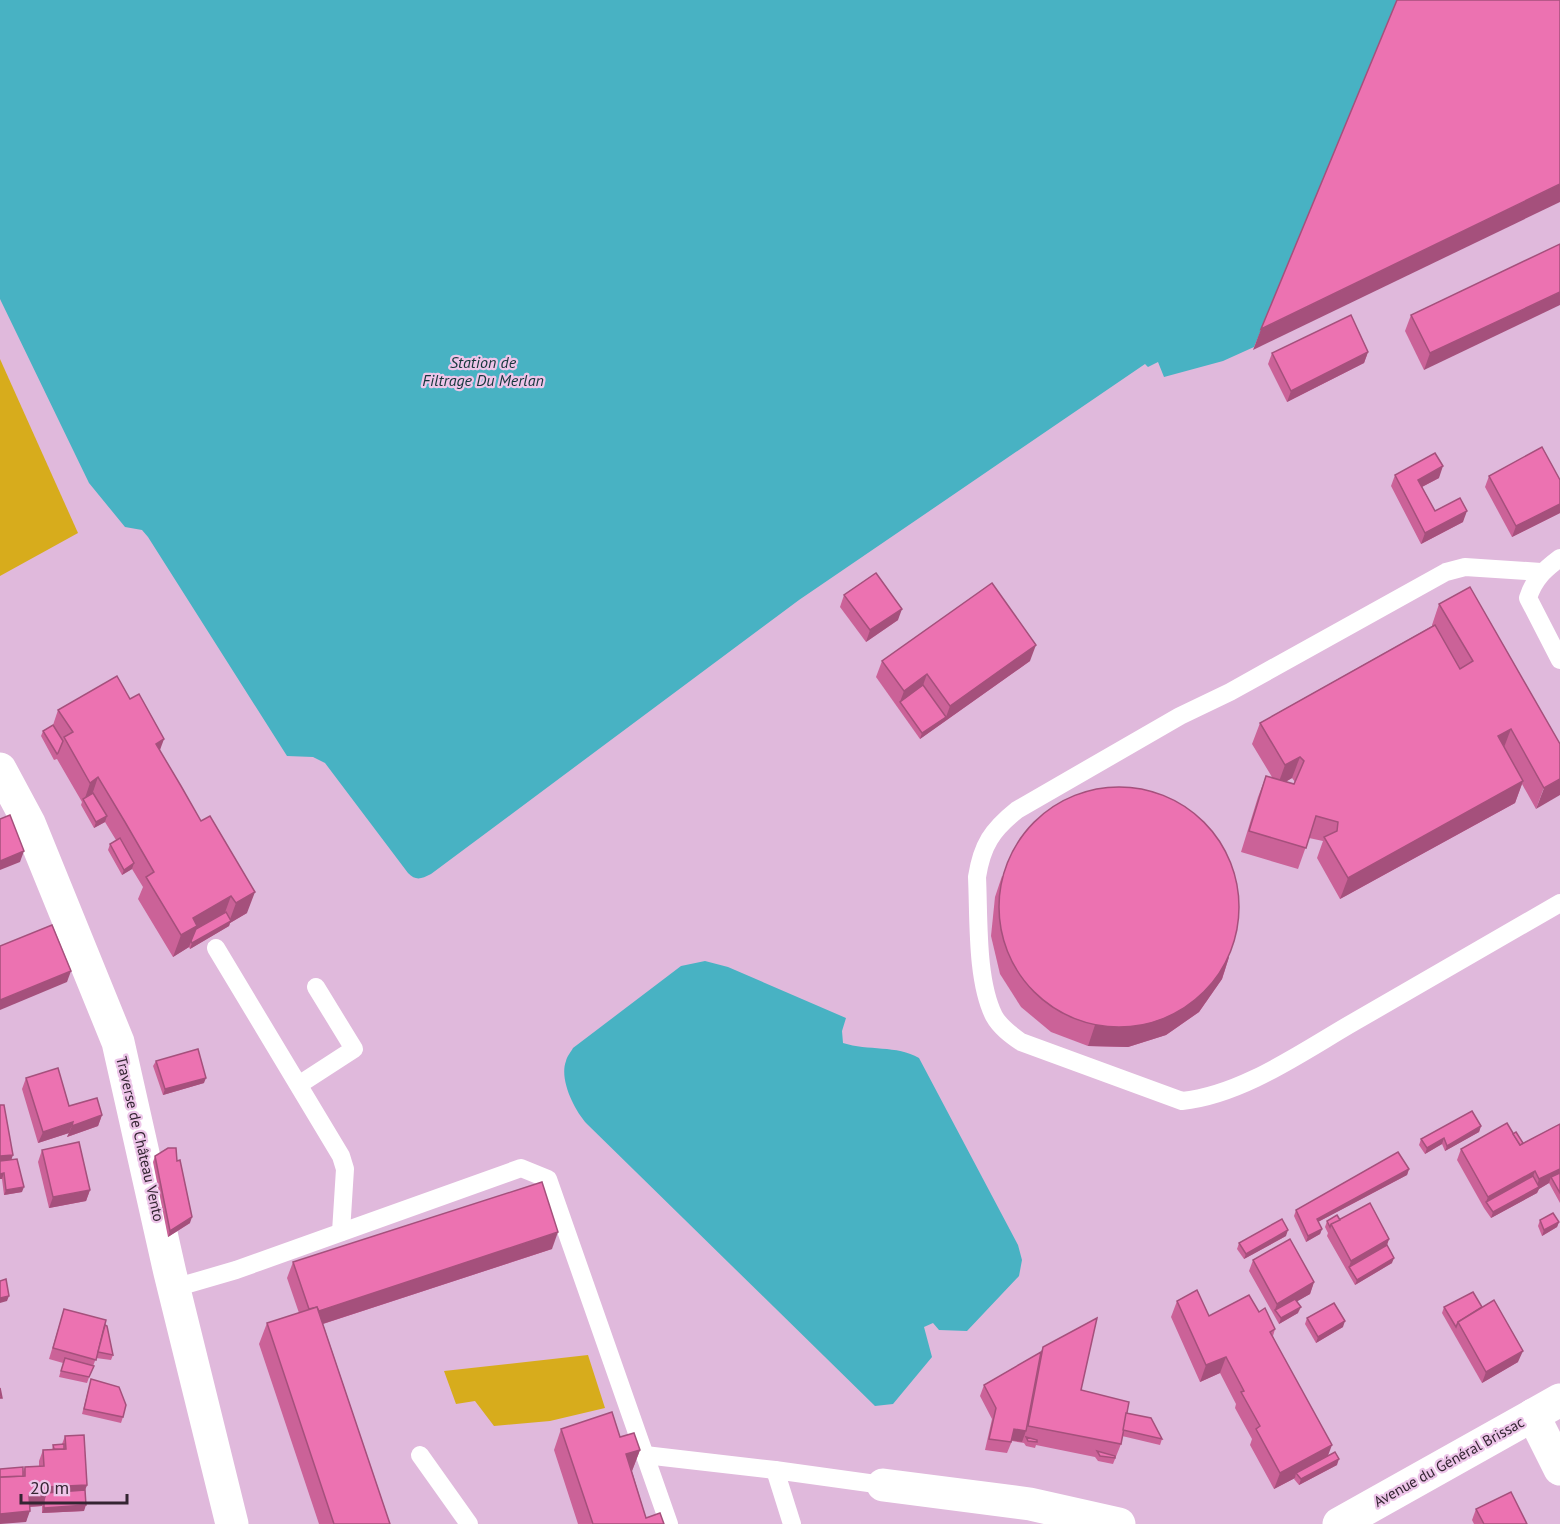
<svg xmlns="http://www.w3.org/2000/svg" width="1560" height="1524" viewBox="0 0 1560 1524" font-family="'PT Sans',sans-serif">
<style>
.green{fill:#d7ac1c}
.water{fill:#48b2c3}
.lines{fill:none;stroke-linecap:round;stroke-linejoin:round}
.lane{stroke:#fff;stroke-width:18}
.street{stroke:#fff;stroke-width:33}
.wall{fill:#cb6298;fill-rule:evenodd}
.shaded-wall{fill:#a5507c}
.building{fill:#ec72b1;stroke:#a5507c;stroke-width:1.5}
.labels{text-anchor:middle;stroke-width:4.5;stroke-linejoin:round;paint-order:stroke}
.street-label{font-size:15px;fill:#342532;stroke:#edc5e9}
.water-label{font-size:16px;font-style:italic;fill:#15363b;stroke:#edc5e9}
</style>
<rect width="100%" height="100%" fill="#e0b9dc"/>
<g class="green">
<polygon points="0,359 78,533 0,576"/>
<polygon points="588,1355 605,1408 550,1421 494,1426 475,1401 456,1404 444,1371"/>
</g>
<g class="water">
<path d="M0,0H1398L1254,347L1223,361L1164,377L1158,362L1148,367L1145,364L799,600L431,874C421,879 416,881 408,873L325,763L313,757L287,756L148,537L142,530L125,527L89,483L0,299Z"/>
<path d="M705,961L728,967L846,1018L842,1031L843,1043C868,1051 897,1045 919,1058L1018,1245L1022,1260L1019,1276L967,1331L939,1330L933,1323L924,1327L932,1357L893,1404L875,1406L587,1124C574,1110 559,1079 566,1061C567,1056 571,1052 573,1048L681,966Z"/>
</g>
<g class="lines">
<g class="lane">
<path d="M1560,558C1544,570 1534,579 1528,598L1560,660"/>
<path d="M1541,572L1465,567L1446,572L1230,692L1180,716L1017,810C992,830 982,845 977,877C979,918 976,980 994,1016C1000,1027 1011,1035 1021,1042L1182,1101C1242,1095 1302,1052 1354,1022C1423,982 1491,943 1560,903"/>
<polyline points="216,948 341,1156 345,1169 341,1232"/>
<polyline points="300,1084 354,1049 316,987"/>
<polyline points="174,1288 236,1270 521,1168 548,1179 669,1524"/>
<polyline points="420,1455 469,1524"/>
<polyline points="645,1455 775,1470 883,1485"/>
<polyline points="775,1470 792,1524"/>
</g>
<g class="street">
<polyline points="0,769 29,823 118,1042 170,1273 232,1524"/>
<polyline points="1533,1415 1560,1469"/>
<polyline points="883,1485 1030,1504 1119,1524"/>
<polyline points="1339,1524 1560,1400"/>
</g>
</g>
<g class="wall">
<polygon points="1560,244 1424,370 1405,331 1411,315"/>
<polygon points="1368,352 1364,363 1287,402 1268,364 1272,353"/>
<polygon points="1395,475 1439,478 1422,487 1435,511 1463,522 1421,544 1391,486"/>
<polygon points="1489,476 1560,480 1560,513 1512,537 1485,487"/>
<polygon points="844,595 898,620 866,642 840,607"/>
<path d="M1439,604L1560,744L1536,809L1522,784L1515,803L1340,899L1317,858L1323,841L1309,838L1298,869L1241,852L1258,797L1266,776L1272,777L1252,744L1260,723L1432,626V625ZM1292,778L1295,782L1294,784L1285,782Z"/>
<polygon points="882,661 1030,661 920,739 876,677"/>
<polygon points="58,710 160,751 247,913 230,923 229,926 190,949 189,947 173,957 138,899 143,887 132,869 122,875 108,850 110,844 116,840 105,822 94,828 81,805 82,802 57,759 54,760 41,736 43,731 53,725"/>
<polygon points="1002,876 1229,957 1222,979 1199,1012 1166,1035 1128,1047 1088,1046 1051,1032 1021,1007 1000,974 991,936 995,897"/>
<polygon points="156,1061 204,1083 163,1095 153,1066"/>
<polygon points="26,1078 69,1106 102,1115 98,1126 67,1137 69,1133 38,1143 22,1089"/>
<polygon points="1560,1124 1560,1203 1549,1183 1539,1189 1537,1193 1491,1218 1484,1208 1457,1160 1461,1149 1513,1134 1523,1143"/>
<polygon points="1481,1126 1479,1132 1445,1151 1442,1144 1425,1154 1419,1145 1421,1139"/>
<polygon points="42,1150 90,1190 86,1201 49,1208 38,1162"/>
<polygon points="13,1155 11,1160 22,1192 4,1195 2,1179 0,1179"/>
<polygon points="155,1156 177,1161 190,1223 168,1237 153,1162"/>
<polygon points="1409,1169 1407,1175 1318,1222 1322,1229 1320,1234 1306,1242 1294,1216 1296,1210"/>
<polygon points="1340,1220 1389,1239 1387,1245 1392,1263 1355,1285 1327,1236 1328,1233 1325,1227 1327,1221"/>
<polygon points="1540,1220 1559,1222 1557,1227 1542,1236 1538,1226"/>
<polygon points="1286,1236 1244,1259 1237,1249 1239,1243"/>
<polygon points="552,1249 323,1324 390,1524 319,1524 259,1344 267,1323 299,1313 287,1278 293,1262"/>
<polygon points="1253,1260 1314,1282 1310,1294 1297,1301 1298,1313 1279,1324 1249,1271"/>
<polygon points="1177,1301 1209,1316 1259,1312 1275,1329 1273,1336 1328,1456 1337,1465 1299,1485 1294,1479 1295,1478 1274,1489 1250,1445 1252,1439 1235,1408 1236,1404 1220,1373 1200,1382 1171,1317"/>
<polygon points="1444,1307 1482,1307 1518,1362 1482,1383 1442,1313"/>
<polygon points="64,1309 105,1325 113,1355 111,1360 96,1358 87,1383 59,1377 63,1363 49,1359"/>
<polygon points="1307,1318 1343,1327 1316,1343 1305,1324"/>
<polygon points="1043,1347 1081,1390 1126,1413 1162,1439 1160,1445 1122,1436 1121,1444 1113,1464 1098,1461 1095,1457 1036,1445 1035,1448 1026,1446 1024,1443 1012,1441 1007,1453 985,1450 992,1419 980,1396 984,1385 1041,1352"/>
<polygon points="91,1379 123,1417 121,1423 82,1414"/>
<polygon points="561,1429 620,1437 640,1450 632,1471 646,1518 664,1524 578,1524 554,1450"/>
<polygon points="65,1436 87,1485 85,1490 84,1511 42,1513 42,1506 30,1507 26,1522 23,1472 25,1467 39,1466 39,1461 43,1450 52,1450 53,1445 62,1444"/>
<polygon points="1476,1509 1527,1524 1474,1524 1472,1520"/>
</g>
<g class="shaded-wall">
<polygon points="1560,184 1560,202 1253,350 1261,329"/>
<polygon points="1560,292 1560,305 1424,370 1430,353"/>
<polygon points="1368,352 1364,363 1287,402 1291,391"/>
<polygon points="1443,466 1439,478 1414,491 1418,480"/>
<polygon points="1560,504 1560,513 1512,537 1516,526"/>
<polygon points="1467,511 1463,522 1421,544 1425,533"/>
<polygon points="902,609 898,620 866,642 870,630"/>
<polygon points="1036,645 1030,661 920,739 922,733 946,717 950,706"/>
<polygon points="927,674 921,691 900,702 904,691"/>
<polygon points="1511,729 1503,750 1498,736"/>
<polygon points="164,739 156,761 156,744"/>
<polygon points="1300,757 1292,778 1277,787 1285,765"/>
<polygon points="98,777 91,798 84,801 90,783"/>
<polygon points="1560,779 1560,795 1536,809 1544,788"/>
<polygon points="1523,781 1515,803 1340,899 1348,878"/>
<polygon points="107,816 105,822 94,828 96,822"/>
<polygon points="24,851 20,862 0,870 0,861"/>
<polygon points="134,863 132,869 122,875 124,870"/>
<polygon points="255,892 247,913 230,923 229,926 190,949 192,943 229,922 236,903"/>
<polygon points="231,896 223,918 194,934 189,947 173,957 181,935 193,918"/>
<polygon points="1229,957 1222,979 1199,1012 1166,1035 1128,1047 1088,1046 1095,1025"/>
<polygon points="71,971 67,982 0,1010 0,1000"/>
<polygon points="206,1078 204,1083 163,1095 165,1089"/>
<polygon points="102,1115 98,1126 67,1137 72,1126"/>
<polygon points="73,1122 69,1133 38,1143 43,1132"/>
<polygon points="1481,1126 1479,1132 1445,1151 1447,1146"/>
<polygon points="1444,1138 1442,1144 1425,1154 1427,1148"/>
<polygon points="13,1155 9,1166 0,1167 0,1156"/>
<polygon points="1409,1169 1407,1175 1314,1224 1317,1219"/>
<polygon points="1560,1169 1560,1177 1551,1177 1549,1183 1539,1189 1537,1193 1491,1218 1493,1212 1536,1189 1539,1179"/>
<polygon points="1535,1171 1531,1182 1486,1202 1488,1197"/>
<polygon points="4,1173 2,1179 0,1179 0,1174"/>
<polygon points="24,1187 22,1192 4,1195 6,1190"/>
<polygon points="90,1190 86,1201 49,1208 53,1197"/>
<polygon points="192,1217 190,1223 168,1237 170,1231"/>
<polygon points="1559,1222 1557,1227 1542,1236 1544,1230"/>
<polygon points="1322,1229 1320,1234 1306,1242 1308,1236"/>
<polygon points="1288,1230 1286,1236 1244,1259 1246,1254"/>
<polygon points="558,1232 552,1249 304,1330 310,1314"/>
<polygon points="1389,1239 1385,1250 1349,1267 1351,1261"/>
<polygon points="1394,1258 1392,1263 1355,1285 1357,1280"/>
<polygon points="1314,1282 1310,1294 1277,1313 1275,1310 1273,1315 1277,1304"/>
<polygon points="9,1296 7,1301 0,1303 0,1298"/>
<polygon points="1301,1307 1298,1313 1279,1324 1281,1318"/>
<polygon points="1345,1321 1343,1327 1316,1343 1318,1337"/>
<polygon points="1523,1351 1518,1362 1482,1383 1486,1372"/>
<polygon points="1226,1357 1220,1373 1200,1382 1206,1365"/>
<polygon points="1014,1429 1026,1431 1022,1442 1010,1440"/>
<polygon points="1332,1445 1326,1461 1296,1473 1295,1478 1274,1489 1280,1473"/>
<polygon points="640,1450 632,1471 626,1454"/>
<polygon points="1339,1459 1337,1465 1299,1485 1301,1479"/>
<polygon points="87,1485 83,1496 45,1498 42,1506 25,1507 29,1496 46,1487"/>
<polygon points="86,1505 84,1511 42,1513 44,1508"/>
<polygon points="30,1511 26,1522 0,1524 0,1514"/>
</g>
<g class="building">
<polygon points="1397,0 1560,0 1560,184 1261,329"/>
<polygon points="1560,244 1560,292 1430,353 1411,315"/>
<polygon points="1351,315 1368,352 1291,391 1272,353"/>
<polygon points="1542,447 1560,480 1560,504 1516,526 1489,476"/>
<polygon points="1435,453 1443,466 1418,480 1435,511 1460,498 1467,511 1425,533 1395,475"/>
<polygon points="876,573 902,609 870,630 844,595"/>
<polygon points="992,583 1036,645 950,706 927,674 904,691 882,661"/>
<polygon points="1470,587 1560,744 1560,779 1544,788 1511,729 1498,736 1523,781 1348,878 1324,837 1337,831 1338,822 1316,816 1306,848 1249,831 1266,776 1294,784 1304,761 1300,757 1285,765 1260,723 1435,625 1460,669 1473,661 1439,604"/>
<polygon points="117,676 130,699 139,694 164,739 156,744 181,786 201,821 210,816 255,892 236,903 231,896 193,918 197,926 181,935 146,877 154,872 125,822 98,777 90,783 64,737 73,732 58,710"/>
<polygon points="923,685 946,717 922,733 900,702"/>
<polygon points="53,725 63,741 58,753 57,754 43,731"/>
<circle cx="1119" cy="907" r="120"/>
<polygon points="93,793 107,816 96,822 83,799"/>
<polygon points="10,815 24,851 0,861 0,819"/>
<polygon points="120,838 134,863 124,870 110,844"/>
<polygon points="226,912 231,921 192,943 191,941 196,929"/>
<polygon points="52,925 71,971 0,1000 0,946"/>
<polygon points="198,1049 206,1078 165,1089 156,1061"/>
<polygon points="58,1068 69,1106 97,1098 102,1115 72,1126 73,1122 43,1132 26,1078"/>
<polygon points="0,1105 4,1105 13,1155 0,1156"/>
<polygon points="1472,1111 1481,1126 1447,1146 1444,1138 1427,1148 1421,1139"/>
<polygon points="1507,1123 1520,1145 1560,1124 1560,1169 1539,1179 1535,1171 1488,1197 1461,1149"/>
<polygon points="1516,1132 1523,1143 1520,1145 1513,1134"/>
<polygon points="79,1142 90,1190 53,1197 42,1150"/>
<polygon points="168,1148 176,1148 177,1161 180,1160 192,1217 170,1231 155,1156"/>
<polygon points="1398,1152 1409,1169 1317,1219 1322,1229 1308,1236 1296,1210"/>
<polygon points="17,1159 24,1187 6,1190 4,1173 0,1174 0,1161"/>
<polygon points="1560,1173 1560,1193 1551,1177"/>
<polygon points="1533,1176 1539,1187 1493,1212 1486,1202"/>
<polygon points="542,1182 558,1232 319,1311 317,1307 309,1309 293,1262"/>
<polygon points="1370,1203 1389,1239 1351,1261 1331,1224"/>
<polygon points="1553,1213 1559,1222 1544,1230 1540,1220"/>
<polygon points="1337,1215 1340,1220 1331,1224 1330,1227 1327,1221"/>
<polygon points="1282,1219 1288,1230 1246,1254 1239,1243"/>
<polygon points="1290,1239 1314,1282 1277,1304 1253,1260"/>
<polygon points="1387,1245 1394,1258 1357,1280 1349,1267"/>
<polygon points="6,1279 9,1296 0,1298 0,1281"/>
<polygon points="1197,1290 1209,1316 1249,1295 1259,1312 1265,1308 1275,1329 1270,1332 1332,1445 1280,1473 1256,1429 1260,1426 1241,1392 1244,1391 1226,1357 1206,1365 1177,1301"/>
<polygon points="1473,1292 1482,1307 1458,1322 1456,1327 1444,1307"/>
<polygon points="1295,1299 1301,1307 1281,1318 1275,1310"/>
<polygon points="1494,1300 1523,1351 1486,1372 1458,1322"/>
<polygon points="1334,1303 1345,1321 1318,1337 1307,1318"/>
<polygon points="317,1307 390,1524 334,1524 267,1323"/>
<polygon points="64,1309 106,1320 96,1360 53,1348"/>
<polygon points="1097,1318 1081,1390 1129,1402 1121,1444 1028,1426 1043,1347"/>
<polygon points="105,1325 107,1326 113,1355 98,1352"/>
<polygon points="1041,1352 1026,1431 1014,1429 1011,1442 989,1439 996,1408 984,1385"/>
<polygon points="65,1358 94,1366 89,1377 61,1371"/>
<polygon points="91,1379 119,1387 126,1405 123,1417 84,1409"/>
<polygon points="0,1388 2,1398 0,1398"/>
<polygon points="612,1412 620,1437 634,1433 640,1450 626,1454 646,1518 660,1513 664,1524 593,1524 561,1429"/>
<polygon points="1126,1413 1151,1418 1162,1439 1123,1430"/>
<polygon points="84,1435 87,1485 46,1487 46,1494 29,1496 30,1511 0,1514 0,1477 25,1476 25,1467 44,1466 43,1450 66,1449 65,1436"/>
<polygon points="1026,1437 1037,1440 1037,1442 1028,1441"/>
<polygon points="64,1444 64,1449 54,1449 53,1445"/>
<polygon points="1097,1451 1115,1456 1115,1458 1100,1456"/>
<polygon points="1335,1452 1339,1459 1301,1479 1296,1473"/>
<polygon points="23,1467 23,1476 0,1477 0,1469"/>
<polygon points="85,1490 86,1505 44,1508 44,1500 46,1493"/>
<polygon points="1511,1492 1527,1524 1484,1524 1476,1509"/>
</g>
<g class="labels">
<g class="street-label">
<text transform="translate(140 1139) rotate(77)" y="5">Traverse de Château Vento</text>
<text transform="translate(1449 1462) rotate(-29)" y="5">Avenue du Général Brissac</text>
</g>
<g class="water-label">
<text x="483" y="368">Station de<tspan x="483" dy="18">Filtrage Du Merlan</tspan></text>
</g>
</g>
<path d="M21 1494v9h106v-9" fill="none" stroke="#342532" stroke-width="3"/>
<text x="30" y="1494" font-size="18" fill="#342532" stroke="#edc5e9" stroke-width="4.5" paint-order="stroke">20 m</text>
</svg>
